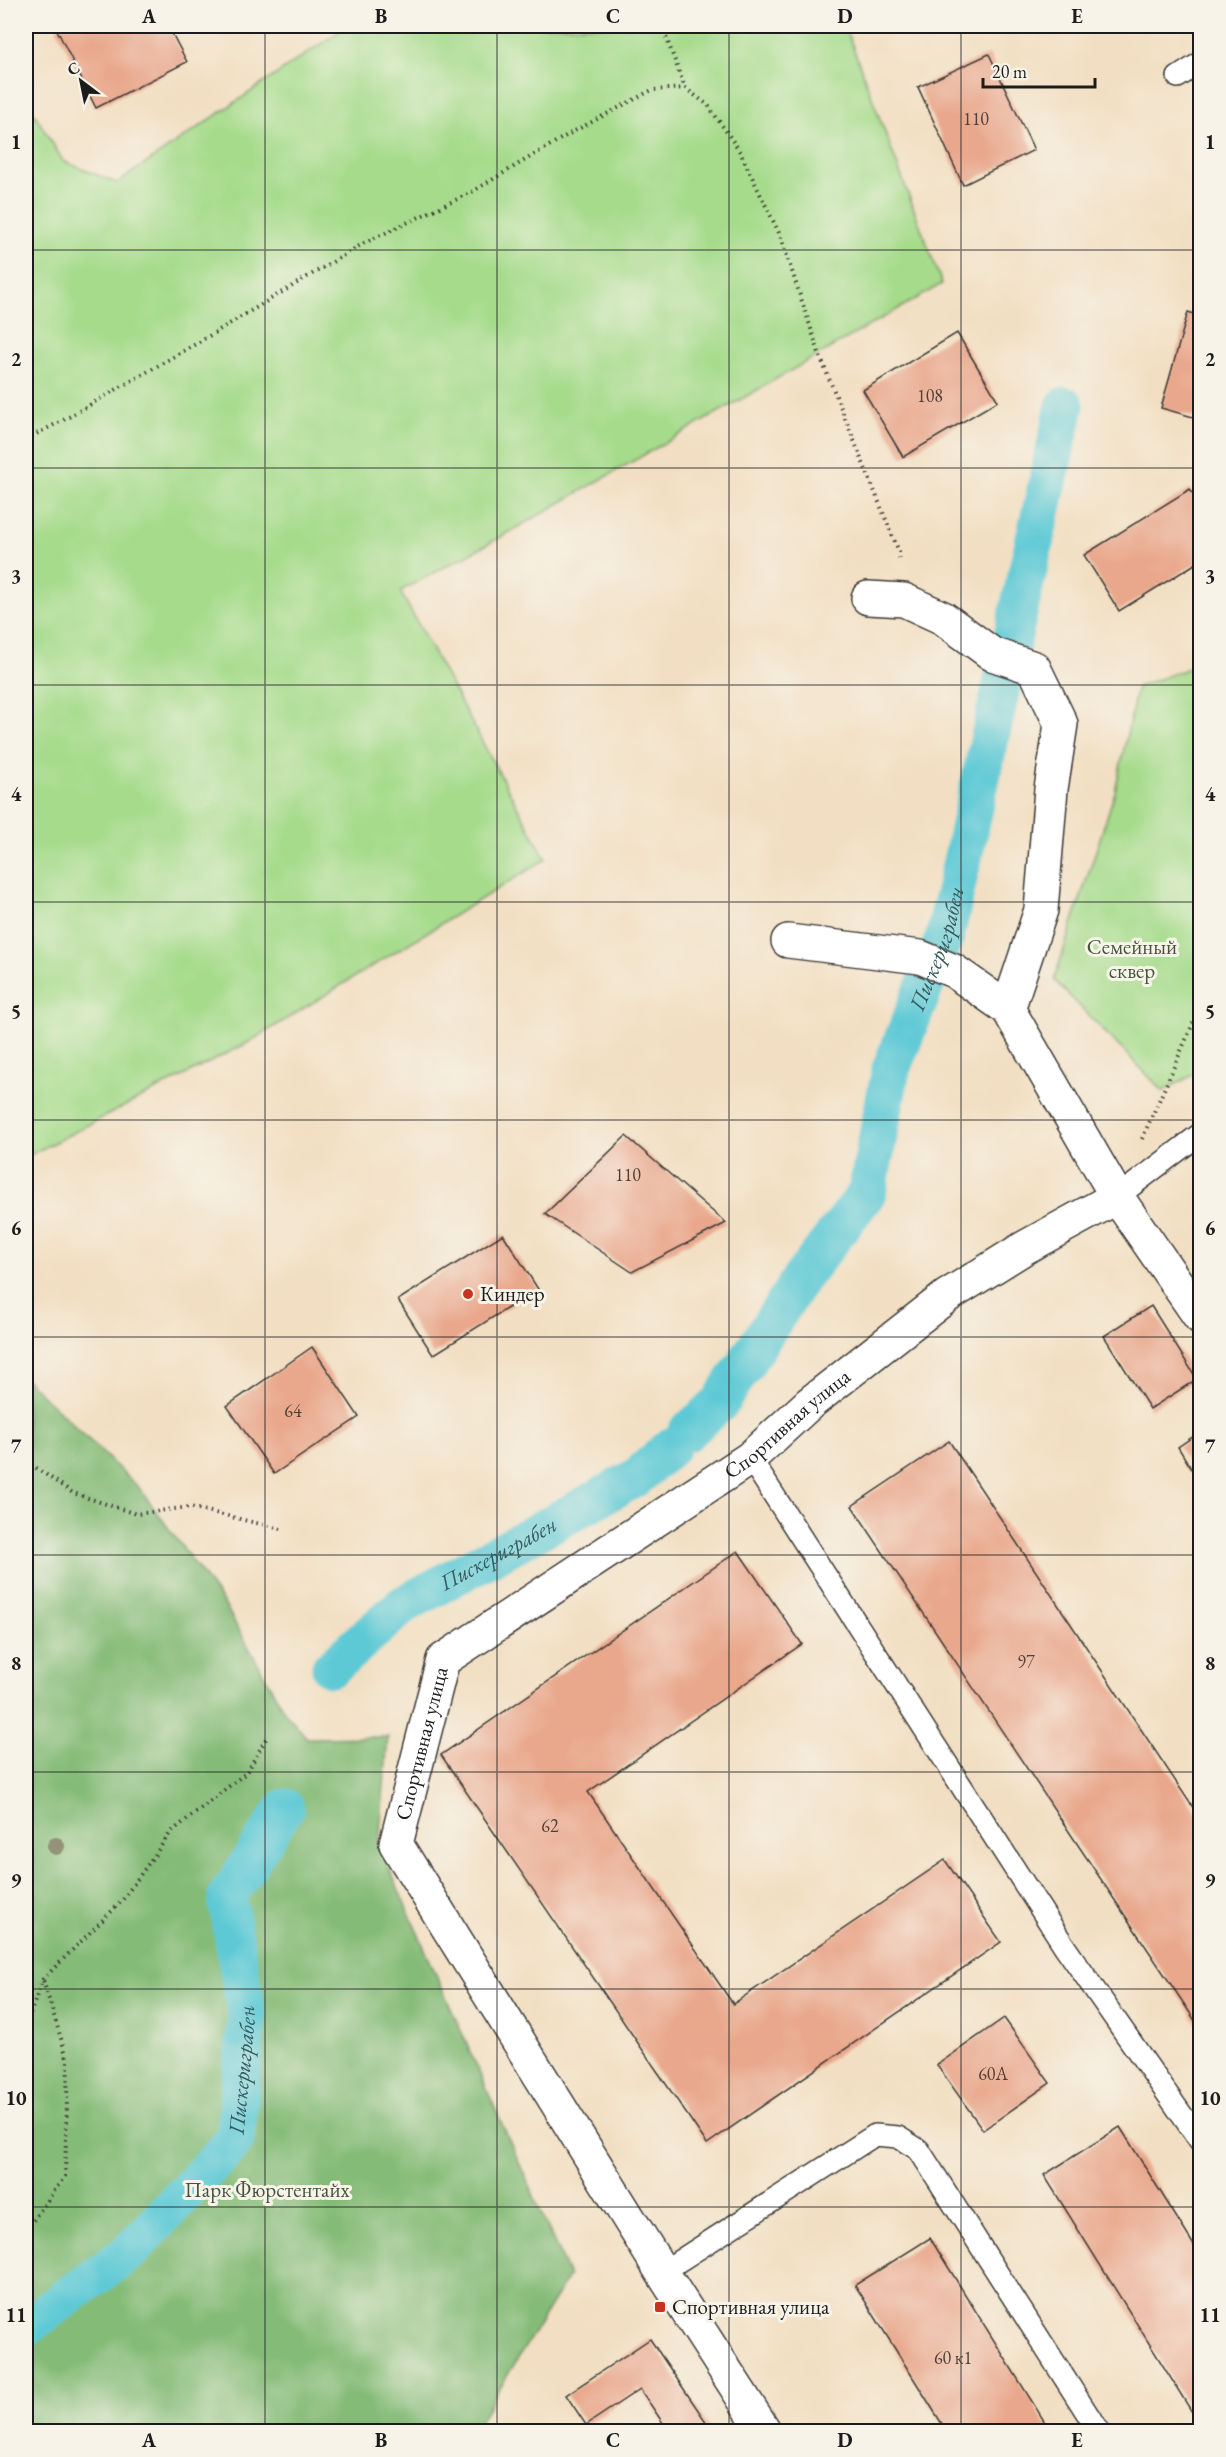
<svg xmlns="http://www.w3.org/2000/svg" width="1226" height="2457" viewBox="0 0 1226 2457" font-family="'EB Garamond',serif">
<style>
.green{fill:#a5db8b;stroke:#607c54;stroke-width:1.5}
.forest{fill:#84bb77;stroke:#506c4a;stroke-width:1.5}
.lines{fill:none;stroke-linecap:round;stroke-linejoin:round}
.canal{stroke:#5dc9d5;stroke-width:39}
.building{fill:#e9a78c}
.lane-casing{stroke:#3c3935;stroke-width:24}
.street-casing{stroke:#3c3935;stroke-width:36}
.path{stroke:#3c3935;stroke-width:4;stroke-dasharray:1.5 4.5;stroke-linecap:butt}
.lane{stroke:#fff;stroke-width:21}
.street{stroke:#fff;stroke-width:33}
.tree{fill:#939379}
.grid{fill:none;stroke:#1c1c1c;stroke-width:1.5;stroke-opacity:0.55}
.poi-dot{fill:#c8321e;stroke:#f7f3e8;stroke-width:2}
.labels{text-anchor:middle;stroke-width:6;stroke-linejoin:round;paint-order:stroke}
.number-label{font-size:18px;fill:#4f3f38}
.park-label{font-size:21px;fill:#45553d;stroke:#f7f3e8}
.poi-label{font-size:21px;fill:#1c1c1c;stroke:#f7f3e8;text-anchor:start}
.street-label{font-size:21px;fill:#1c1c1c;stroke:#f7f3e8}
.water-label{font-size:22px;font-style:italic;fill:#33595d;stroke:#f7f3e8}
.neatline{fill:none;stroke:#1c1c1c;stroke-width:2}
.grid-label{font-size:20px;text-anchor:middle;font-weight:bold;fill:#1c1c1c}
</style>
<rect width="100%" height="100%" fill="#f7f3e8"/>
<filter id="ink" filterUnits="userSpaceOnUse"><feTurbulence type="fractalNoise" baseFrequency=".0167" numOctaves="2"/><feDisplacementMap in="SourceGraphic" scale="12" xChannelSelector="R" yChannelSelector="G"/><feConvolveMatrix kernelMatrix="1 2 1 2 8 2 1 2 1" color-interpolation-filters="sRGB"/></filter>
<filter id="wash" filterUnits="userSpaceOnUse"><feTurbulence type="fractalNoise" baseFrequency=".008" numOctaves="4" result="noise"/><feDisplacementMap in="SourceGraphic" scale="24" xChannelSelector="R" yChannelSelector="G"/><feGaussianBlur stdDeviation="1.35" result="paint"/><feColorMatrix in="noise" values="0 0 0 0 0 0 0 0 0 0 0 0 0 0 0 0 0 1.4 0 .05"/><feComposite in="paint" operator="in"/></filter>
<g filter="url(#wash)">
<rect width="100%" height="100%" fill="#f2dfc3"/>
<g class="green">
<polygon points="347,26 845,26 942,284 499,538 400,591 546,859 249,1042 26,1157 26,100 63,161 117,183"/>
<polygon points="1200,664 1200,1071 1163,1091 1054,980 1115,792 1137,687"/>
</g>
<polygon class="forest" points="26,1379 140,1489 226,1607 285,1712 307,1738 388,1737 379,1845 569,2276 473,2431 26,2431"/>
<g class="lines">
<g class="canal">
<path id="s1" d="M687,1432L719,1404L799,1281L867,1193L891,1069L945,936L1065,406"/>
<path id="s2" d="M331,1668L403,1605L637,1477L671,1447"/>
<path id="s3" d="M26,2327L129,2252L235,2140L247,2017L227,1897L285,1808"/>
</g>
</g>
<g id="blocks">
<g class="building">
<polygon points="61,26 168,26 187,62 96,108 56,28"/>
<polygon points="989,54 1034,150 963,185 918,87"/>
<polygon points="1188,312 1200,316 1200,419 1161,408"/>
<polygon points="957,333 998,401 903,457 863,390"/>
<polygon points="1190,489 1200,505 1200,561 1119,611 1084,555"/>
<polygon points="626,1136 726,1223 632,1272 545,1214"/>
<polygon points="503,1234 538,1289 433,1355 398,1300"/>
<polygon points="1151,1306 1197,1379 1150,1409 1104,1336"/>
<polygon points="312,1347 359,1417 274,1474 227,1406"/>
<polygon points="1200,1432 1200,1483 1178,1447"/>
<polygon points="949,1441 1200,1818 1200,2028 852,1506"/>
<polygon points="738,1551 802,1644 588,1792 733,2004 945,1860 1001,1942 707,2144 441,1755"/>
<polygon points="1004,2018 1050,2083 983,2130 937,2065"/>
<polygon points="1120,2127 1200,2255 1200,2425 1044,2175"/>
<polygon points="930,2238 1051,2432 947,2432 855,2285"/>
<polygon points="650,2339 713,2432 669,2432 640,2389 586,2425 566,2395"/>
</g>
</g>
</g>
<g filter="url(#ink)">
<use href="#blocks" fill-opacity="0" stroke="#3c3935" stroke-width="1.5"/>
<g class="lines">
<defs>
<g id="lane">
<polyline points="1178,77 1200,63"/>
<polyline points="1117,1197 1200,1134"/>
<polyline points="750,1458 1065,1947 1200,2141"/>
<polyline points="662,2272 875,2135 898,2137 919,2150 1099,2432"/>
</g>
<g id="street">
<polyline points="868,598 904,600 943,618 992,654 1034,668 1061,724 1051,789 1041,910 1008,1009"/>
<polyline points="788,941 920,957 954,971 1008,1009 1117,1197 1200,1317"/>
<path id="s4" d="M765,2432L662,2272L396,1844L443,1660L750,1458L810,1403L947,1296L1024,1248L1117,1197"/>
</g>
</defs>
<use href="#lane" class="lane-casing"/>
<use href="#street" class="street-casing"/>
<g class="path">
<polyline points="662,26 685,88"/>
<polyline points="26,439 60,422 199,342 364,243 470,193 569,134 652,90 685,88 708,105 739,150 780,235 820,356 899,552 900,563"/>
<polyline points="1142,1139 1200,1008"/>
<polyline points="26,1461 73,1493 136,1514 190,1507 281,1529"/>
<polyline points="26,1532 29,1542 26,1554"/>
<polyline points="26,2025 43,1979 121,1902 171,1832 247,1772 267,1737"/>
<polyline points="26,2230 65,2176 68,2061 43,1980"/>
</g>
<use href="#lane" class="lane"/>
<use href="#street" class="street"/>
</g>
<circle class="tree" cx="56" cy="1846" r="9"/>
</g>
<path class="grid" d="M265,26V2432M497,26V2432M729,26V2432M961,26V2432M26,250H1200M26,468H1200M26,685H1200M26,902H1200M26,1120H1200M26,1337H1200M26,1555H1200M26,1772H1200M26,1989H1200M26,2207H1200"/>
<g class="poi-dot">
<circle cx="468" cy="1294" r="6"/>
<rect x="654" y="2301" width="12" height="12" rx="3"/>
</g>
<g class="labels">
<g class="number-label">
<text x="976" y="125">110</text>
<text x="930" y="402">108</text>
<text x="628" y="1181">110</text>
<text x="293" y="1417">64</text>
<text x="1026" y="1668">97</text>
<text x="550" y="1832">62</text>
<text x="993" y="2080">60А</text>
<text x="953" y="2364">60 к1</text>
</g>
<g class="park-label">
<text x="1132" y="954">Семейный<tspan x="1132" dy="24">сквер</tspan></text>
<text x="267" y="2197">Парк Фюрстентайх</text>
</g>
<g class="poi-label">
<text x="480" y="1301">Киндер</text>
<text x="672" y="2314">Спортивная улица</text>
</g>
<g class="street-label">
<text dy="7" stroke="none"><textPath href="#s4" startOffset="1302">Спортивная улица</textPath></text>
<text dy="7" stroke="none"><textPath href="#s4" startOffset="798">Спортивная улица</textPath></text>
</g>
<g class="water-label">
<text dy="8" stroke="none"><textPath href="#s1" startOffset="556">Пискериграбен</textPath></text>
<text dy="8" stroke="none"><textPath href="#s2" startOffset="204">Пискериграбен</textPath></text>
<text dy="8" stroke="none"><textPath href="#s3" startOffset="352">Пискериграбен</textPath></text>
</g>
</g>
<rect width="1226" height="2457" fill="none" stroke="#f7f3e8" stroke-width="66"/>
<g transform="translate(81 81) rotate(328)" stroke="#f7f3e8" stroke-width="4.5" paint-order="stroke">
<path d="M0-4.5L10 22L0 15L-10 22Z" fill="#1c1c1c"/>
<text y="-9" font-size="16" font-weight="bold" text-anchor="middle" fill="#1c1c1c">С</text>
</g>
<path d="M983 78v9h112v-9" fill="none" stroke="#1c1c1c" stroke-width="3"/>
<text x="992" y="78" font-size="18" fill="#1c1c1c" stroke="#f7f3e8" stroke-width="4.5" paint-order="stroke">20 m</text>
<rect x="33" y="33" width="1160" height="2391" class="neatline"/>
<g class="grid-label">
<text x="149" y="23">A</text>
<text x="381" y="23">B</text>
<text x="613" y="23">C</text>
<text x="845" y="23">D</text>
<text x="1077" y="23">E</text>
<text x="16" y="149">1</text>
<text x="1210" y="149">1</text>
<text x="16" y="366">2</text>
<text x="1210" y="366">2</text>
<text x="16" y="583">3</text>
<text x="1210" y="583">3</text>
<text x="16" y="801">4</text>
<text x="1210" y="801">4</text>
<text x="16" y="1018">5</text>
<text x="1210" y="1018">5</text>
<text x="16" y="1235">6</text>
<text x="1210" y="1235">6</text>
<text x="16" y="1453">7</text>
<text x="1210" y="1453">7</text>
<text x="16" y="1670">8</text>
<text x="1210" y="1670">8</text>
<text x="16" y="1887">9</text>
<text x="1210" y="1887">9</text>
<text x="16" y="2105">10</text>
<text x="1210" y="2105">10</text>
<text x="16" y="2322">11</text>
<text x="1210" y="2322">11</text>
<text x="149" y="2447">A</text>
<text x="381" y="2447">B</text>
<text x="613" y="2447">C</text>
<text x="845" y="2447">D</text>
<text x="1077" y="2447">E</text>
</g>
</svg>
